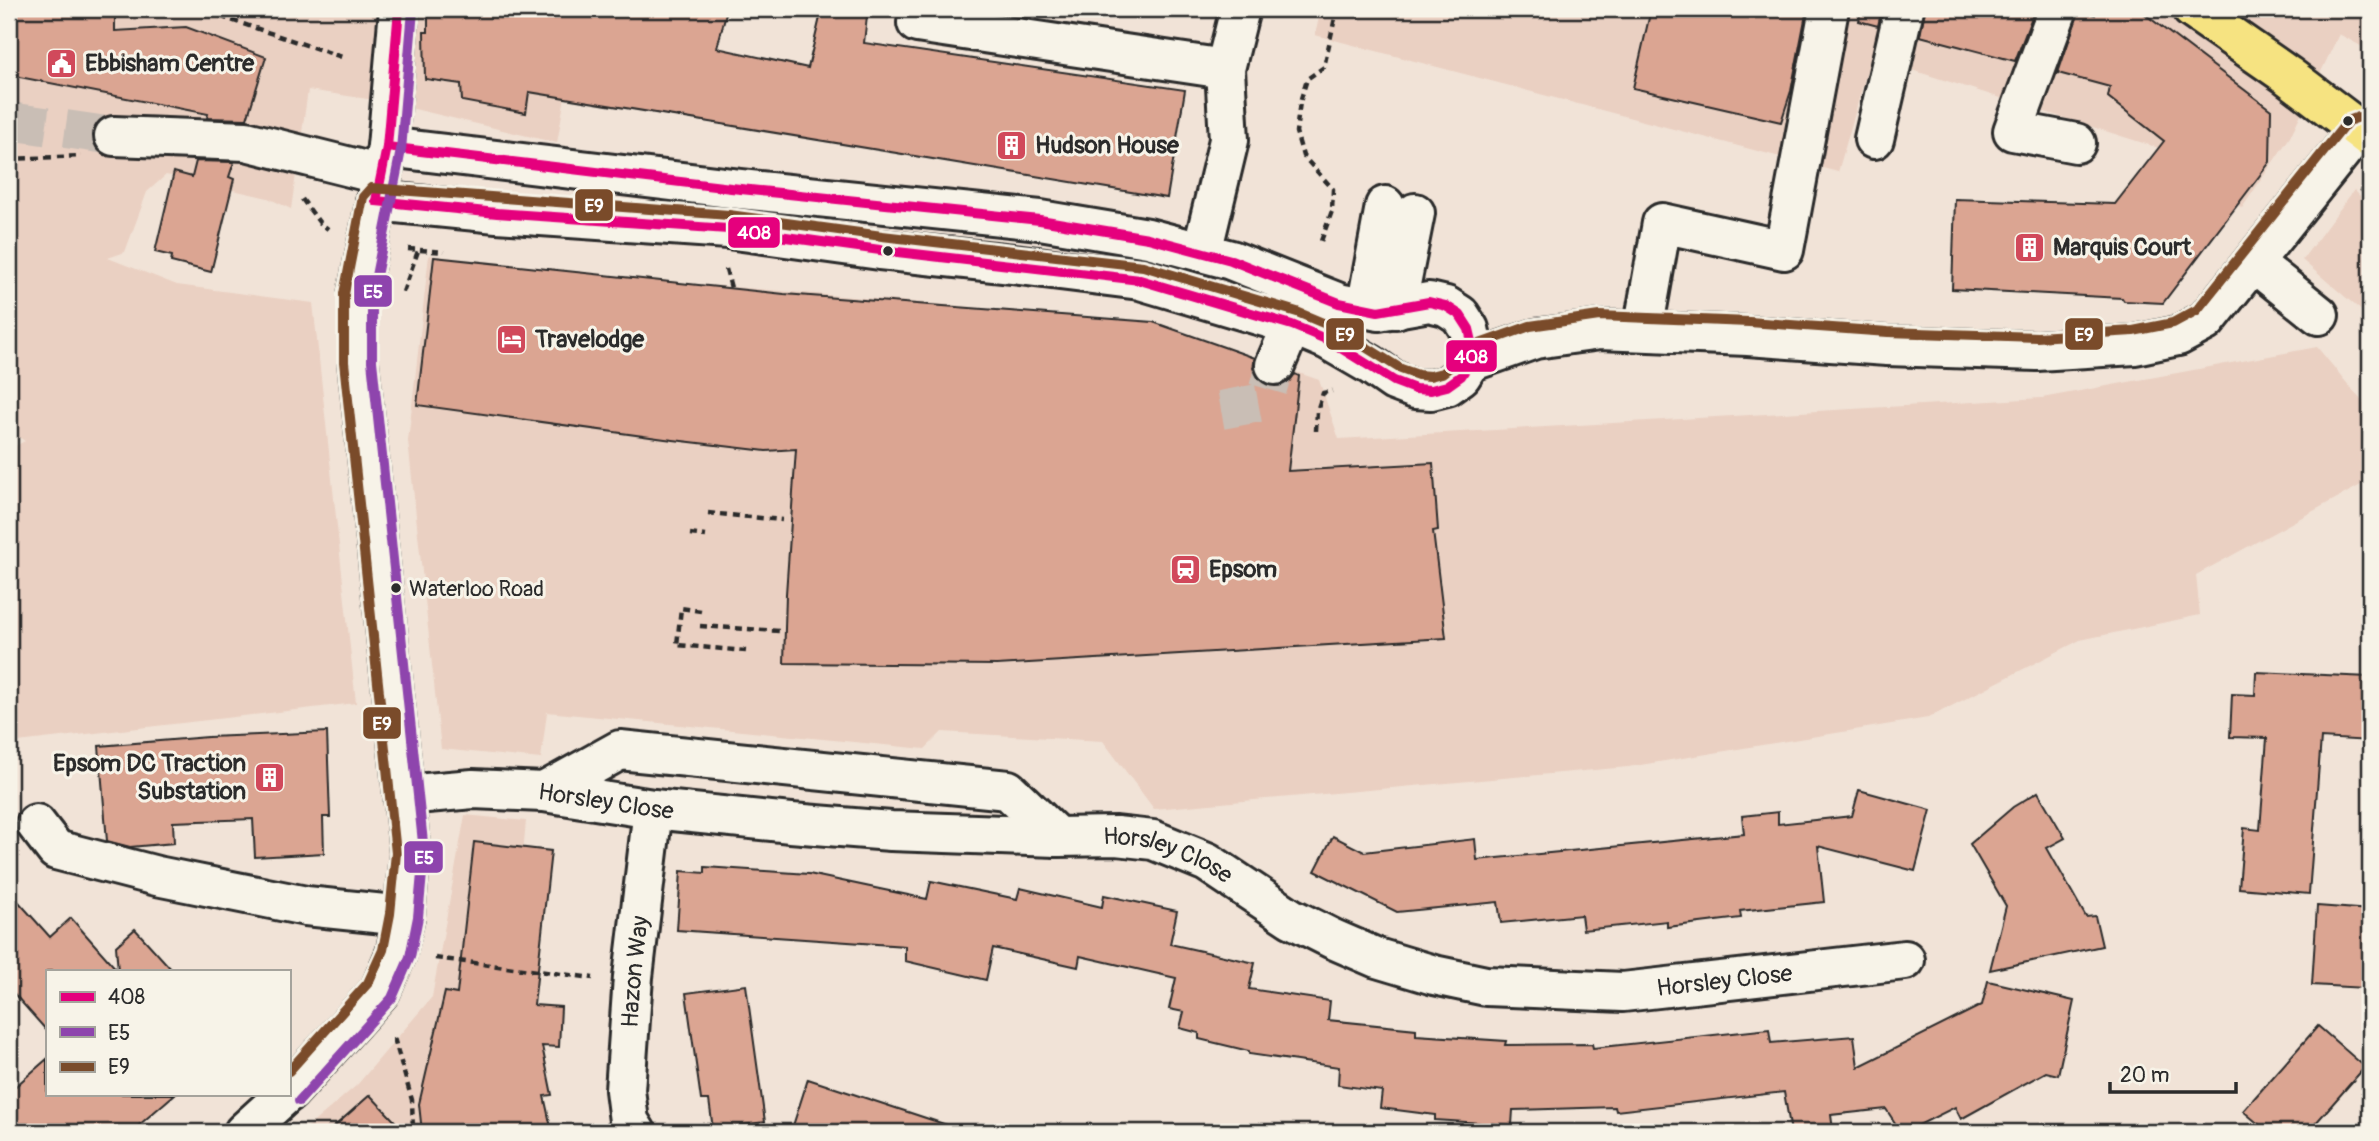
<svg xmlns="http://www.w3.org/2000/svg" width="2379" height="1141" viewBox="0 0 2379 1141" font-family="Pangolin,sans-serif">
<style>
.built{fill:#ead0c2}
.building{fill:#dba592;stroke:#2b2b2b;stroke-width:2}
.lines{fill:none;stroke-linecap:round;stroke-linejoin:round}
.minor-tunnel{stroke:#c9beb5;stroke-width:38;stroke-dasharray:38 19;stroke-linecap:butt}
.minor-casing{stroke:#2b2b2b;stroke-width:44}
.major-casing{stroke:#2b2b2b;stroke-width:44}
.path{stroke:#2b2b2b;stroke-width:4.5;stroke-dasharray:7 5;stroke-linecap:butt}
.minor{stroke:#f7f3e8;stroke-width:38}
.major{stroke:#f6e381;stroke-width:38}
.bus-1-casing{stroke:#f7f3e8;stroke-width:16}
.bus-2-casing{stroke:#f7f3e8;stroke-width:16}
.bus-3-casing{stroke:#f7f3e8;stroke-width:16}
.bus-1{stroke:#e5007d;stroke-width:10}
.bus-2{stroke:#8e44ad;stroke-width:10}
.bus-3{stroke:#7a4b2a;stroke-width:10}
.bus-dot{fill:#2b2b2b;stroke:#f7f3e8;stroke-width:2.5}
.labels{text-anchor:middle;stroke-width:6;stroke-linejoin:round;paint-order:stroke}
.bus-label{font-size:22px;fill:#2b2b2b;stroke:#f7f3e8;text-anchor:start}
.poi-label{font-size:24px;font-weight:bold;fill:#2b2b2b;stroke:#f7f3e8;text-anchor:start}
.street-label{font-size:24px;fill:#2b2b2b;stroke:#f7f3e8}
.line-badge{stroke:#f7f3e8;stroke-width:2.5}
.badge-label{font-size:19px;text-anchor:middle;font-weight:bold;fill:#fff}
</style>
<rect width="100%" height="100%" fill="#f1e3d7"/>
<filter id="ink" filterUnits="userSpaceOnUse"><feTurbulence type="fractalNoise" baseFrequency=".0143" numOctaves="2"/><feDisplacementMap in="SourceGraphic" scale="14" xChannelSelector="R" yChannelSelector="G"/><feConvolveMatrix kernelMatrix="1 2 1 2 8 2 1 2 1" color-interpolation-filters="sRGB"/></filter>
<g filter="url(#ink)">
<g class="built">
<polygon points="9,9 580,9 557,143 381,101 308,90 291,209 268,198 166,175 147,192 125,252 108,258 177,285 313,303 356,703 9,743 9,449 25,441 9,431"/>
<polygon points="1321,9 2370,9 2370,51 2339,34 2290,137 2242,208 2181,155 1871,57 1838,172 1315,35"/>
<polygon points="2354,190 2370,206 2370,318 2302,260"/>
<polygon points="429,255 697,284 1153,322 1319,380 1339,439 2042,398 2317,347 2370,411 2370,480 2196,575 2200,615 2080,640 1928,718 1628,767 1154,809 1103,741 942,732 925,749 547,712 541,759 441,749 408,441"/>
<polygon points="465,815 526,821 503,1067 476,1132 302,1132 357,1085 432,997"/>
</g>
<g class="building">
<polygon points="9,9 115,9 115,31 186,27 266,57 247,119 207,118 208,114 9,75"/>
<polygon points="428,9 727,9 717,48 808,68 822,9 867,16 864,43 1185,90 1167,198 529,92 526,113 462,101 461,84 425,79 424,32 428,32"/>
<polygon points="1651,9 1807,9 1791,91 1781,122 1633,88"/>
<polygon points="1861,9 1882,9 1878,26 1859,21"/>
<polygon points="1925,9 2035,9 2015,61 1920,36"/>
<polygon points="2096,9 2138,9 2271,110 2270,162 2163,303 2124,301 2122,298 1952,289 1955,199 2115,204 2164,141 2108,97 2110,87 2058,73 2079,11 2095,15"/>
<polygon points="196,161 234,162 229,177 234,179 211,272 171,262 172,256 155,252 174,172 192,177"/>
<polygon points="434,257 784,294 1153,322 1255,358 1253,368 1257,378 1267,385 1278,387 1289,382 1295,374 1299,376 1288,471 1433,463 1438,530 1433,531 1446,638 997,665 784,663 786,594 796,449 766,451 665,439 417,405"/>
<polygon points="2256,672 2370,677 2370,741 2321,738 2309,894 2239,888 2244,828 2260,830 2267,738 2230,737 2232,694 2255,695"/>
<polygon points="327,732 330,817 323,817 324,853 255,857 253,819 173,822 174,843 130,847 107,841 99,746 208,737"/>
<polygon points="1859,790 1931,810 1915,871 1818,846 1824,902 1740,911 1741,918 1667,927 1667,921 1583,930 1581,915 1501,923 1498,902 1397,912 1315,871 1333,836 1364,852 1475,839 1477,860 1744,834 1742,816 1778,812 1778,824 1852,816"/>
<polygon points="2038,792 2065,838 2047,848 2086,917 2095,916 2102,946 1990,970 2006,906 1970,844 2013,807"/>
<polygon points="474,842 551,851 534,1005 561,1007 559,1047 542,1046 552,1095 544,1096 552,1132 422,1132 419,1104 445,992 457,994"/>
<polygon points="705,867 809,874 927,899 931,881 1017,899 1020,888 1102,907 1104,895 1177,911 1170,944 1255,963 1249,989 1330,1001 1328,1020 1416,1029 1416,1035 1506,1041 1505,1045 1592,1044 1593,1048 1769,1029 1771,1043 1854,1036 1858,1067 1982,1005 1988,981 2074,1001 2058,1075 2046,1072 1961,1119 1955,1107 1905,1132 1901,1132 1886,1109 1831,1115 1833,1130 1791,1132 1784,1092 1616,1111 1615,1107 1513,1110 1512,1125 1435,1120 1435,1115 1380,1108 1382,1091 1338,1085 1339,1067 1249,1054 1249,1051 1199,1039 1199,1033 1180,1028 1184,1012 1169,1009 1176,978 1080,956 1078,967 993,948 986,980 905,961 905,946 677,930 681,871 705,873"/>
<polygon points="9,891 50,937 71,918 118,971 47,971 47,1031 9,988"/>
<polygon points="2317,906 2370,910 2370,967 2366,967 2365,988 2312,985"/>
<polygon points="135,929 173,971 118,971 116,946"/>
<polygon points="746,985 765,1122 713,1129 709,1100 701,1100 686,993"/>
<polygon points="2318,1026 2365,1067 2308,1132 2268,1132 2243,1111"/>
<polygon points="47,1059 47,1094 175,1094 131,1132 9,1132 9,1092"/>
<polygon points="808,1079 950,1126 949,1132 791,1132"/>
<polygon points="370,1095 405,1132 328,1132"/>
</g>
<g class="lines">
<g class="minor-tunnel">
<polyline points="9,121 114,136"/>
<polyline points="1221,410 1264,402 1275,365"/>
</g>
<defs>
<g id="minor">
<polyline points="2058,9 2013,131 2076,143"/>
<polyline points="917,23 1225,69"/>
<polyline points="114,136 246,141 382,175"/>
<polyline points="1874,139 1904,9"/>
<polyline points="376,201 497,213 728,229 880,250 1013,264 1140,280 1292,325 1328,340 1371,365 1394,381 1415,389 1431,390 1447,386 1461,376 1470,362 1473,346 1469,329 1460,315 1446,306 1429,302 1378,311 1339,303 1231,260 1148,238 1040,220 731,188 387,147"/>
<polyline points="1202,252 1229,140 1225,69 1240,9"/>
<polyline points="2254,263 2319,315"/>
<polyline points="1366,309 1385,206"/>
<polyline points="1396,309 1415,213"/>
<polyline points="1643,331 1662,223 1784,250 1829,9"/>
<polyline points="1470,362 1535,339 1600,330 1748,336 1887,346 2037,351 2135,345 2178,336 2206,321 2358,131"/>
<polyline points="1275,365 1292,325"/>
<polyline points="544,792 620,750 1008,790 1057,837"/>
<path id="s1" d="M404,795L473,789L544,792L653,809L791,823L891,831L1057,837L1116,836L1153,840L1207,862L1291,918L1333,939L1377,958L1434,975L1486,986L1623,992L1905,960"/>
<polyline points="36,824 56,850 157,876 306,906 404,916"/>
<polyline points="289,1092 380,991 396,954 404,916 410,853 358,362 358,295 387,147 399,9"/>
<polyline points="244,1132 286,1094"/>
<path id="s2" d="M636,1132L629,1121L625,1090L633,977L653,809"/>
</g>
<polyline id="major" points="2192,9 2287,75 2370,138"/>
</defs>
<use href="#minor" class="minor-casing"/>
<use href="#major" class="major-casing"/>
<g class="path">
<polyline points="198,9 342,57"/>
<polyline points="9,159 81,156"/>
<polyline points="2361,189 2370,198"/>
<polyline points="302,199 319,222 328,229"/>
<polyline points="1321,241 1332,211 1333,189 1303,156 1296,132 1300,102 1307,79 1324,67 1337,9"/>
<polyline points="408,249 444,252"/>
<polyline points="726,269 731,288"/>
<polyline points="403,292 418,251"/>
<polyline points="1316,431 1317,411 1323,393 1332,391"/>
<polyline points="708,513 782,520"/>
<polyline points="690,534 706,536"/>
<polyline points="701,611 681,608 677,645 746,651"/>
<polyline points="700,626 779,631"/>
<polyline points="435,958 593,978"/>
<polyline points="394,1038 412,1100 413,1132"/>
</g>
<use href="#minor" class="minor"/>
<use href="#major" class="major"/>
<defs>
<g id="bus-1">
<polyline points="376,201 497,213 728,229 880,250 1140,280 1292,325 1328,340 1394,381 1415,389 1431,390 1447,386 1461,376 1470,362 1473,346 1469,329 1460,315 1446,306 1429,302 1378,311 1339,303 1231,260 1148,238 1040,220 731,188 387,147"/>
<polyline points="376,201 387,147 399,9"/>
</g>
<polyline id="bus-2" points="299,1101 392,998 410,957 418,917 424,852 372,361 372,296 401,150 413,10"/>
<polyline id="bus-3" points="289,1071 368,983 383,950 390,914 396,853 344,362 344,294 363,197 371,188 729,215 882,236 1143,266 1297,312 1335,328 1401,369 1418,375 1430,376 1442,373 1450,367 1463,350 1530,326 1599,316 1749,322 1888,332 2037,337 2133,331 2173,323 2197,310 2348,121 2359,117 2370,122"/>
</defs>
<use href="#bus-1" class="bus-1-casing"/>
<use href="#bus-2" class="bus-2-casing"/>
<use href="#bus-3" class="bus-3-casing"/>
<use href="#bus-1" class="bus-1"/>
<use href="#bus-2" class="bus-2"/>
<use href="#bus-3" class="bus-3"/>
</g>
</g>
<defs>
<symbol id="civic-square" viewBox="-11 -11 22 22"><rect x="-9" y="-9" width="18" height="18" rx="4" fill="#d1495b" stroke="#f7f3e8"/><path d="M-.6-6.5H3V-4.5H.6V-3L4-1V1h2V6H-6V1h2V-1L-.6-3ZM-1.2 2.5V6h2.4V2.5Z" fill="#fff"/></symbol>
<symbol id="building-square" viewBox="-11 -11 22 22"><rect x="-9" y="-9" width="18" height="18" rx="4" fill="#d1495b" stroke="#f7f3e8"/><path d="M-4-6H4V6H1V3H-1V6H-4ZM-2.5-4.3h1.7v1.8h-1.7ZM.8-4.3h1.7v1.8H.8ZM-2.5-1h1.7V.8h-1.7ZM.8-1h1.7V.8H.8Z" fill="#fff"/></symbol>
<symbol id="hotel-square" viewBox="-11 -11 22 22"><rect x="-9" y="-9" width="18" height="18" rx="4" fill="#d1495b" stroke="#f7f3e8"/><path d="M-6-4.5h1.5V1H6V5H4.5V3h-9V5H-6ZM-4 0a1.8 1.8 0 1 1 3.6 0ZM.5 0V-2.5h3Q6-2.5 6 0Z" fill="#fff"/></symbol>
<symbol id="station-square" viewBox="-11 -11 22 22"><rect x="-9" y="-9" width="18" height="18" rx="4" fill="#d1495b" stroke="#f7f3e8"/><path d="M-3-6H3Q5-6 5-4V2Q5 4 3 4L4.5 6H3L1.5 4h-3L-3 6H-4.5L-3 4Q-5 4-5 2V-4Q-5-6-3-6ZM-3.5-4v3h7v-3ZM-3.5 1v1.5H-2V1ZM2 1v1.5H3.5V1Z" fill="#fff"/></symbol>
</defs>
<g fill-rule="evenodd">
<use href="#civic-square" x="44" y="46" width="35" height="35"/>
<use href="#building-square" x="994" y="128" width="35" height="35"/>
<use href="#building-square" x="2012" y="230" width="35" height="35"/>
<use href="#hotel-square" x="494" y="322" width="35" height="35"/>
<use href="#station-square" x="1168" y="552" width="35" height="35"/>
<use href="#building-square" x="252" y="760" width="35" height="35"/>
</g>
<g class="bus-dot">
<circle cx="2348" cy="121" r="6"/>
<circle cx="888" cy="251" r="6"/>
<circle cx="396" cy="588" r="6"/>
</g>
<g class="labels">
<g class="bus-label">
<text x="409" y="596">Waterloo Road</text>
</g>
<g class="poi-label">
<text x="85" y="71">Ebbisham Centre</text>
<text x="1035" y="153">Hudson House</text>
<text x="2053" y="255">Marquis Court</text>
<text x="535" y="347">Travelodge</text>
<text x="1209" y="577">Epsom</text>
<text x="246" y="771" text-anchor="end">Epsom DC Traction<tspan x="246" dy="28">Substation</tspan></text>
</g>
<g class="street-label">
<text dy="8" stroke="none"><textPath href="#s1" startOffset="203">Horsley Close</textPath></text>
<text dy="8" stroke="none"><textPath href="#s1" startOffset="770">Horsley Close</textPath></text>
<text dy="8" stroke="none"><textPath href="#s2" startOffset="163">Hazon Way</textPath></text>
<text dy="8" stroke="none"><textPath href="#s1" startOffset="1358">Horsley Close</textPath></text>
</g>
</g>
<g class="line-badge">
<rect x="574" y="188" width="40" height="34" rx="7" fill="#7a4b2a"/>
<rect x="727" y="216" width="54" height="33" rx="7" fill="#e5007d"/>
<rect x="353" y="274" width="40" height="34" rx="7" fill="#8e44ad"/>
<rect x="2064" y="317" width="40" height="34" rx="7" fill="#7a4b2a"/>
<rect x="1325" y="317" width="40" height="34" rx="7" fill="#7a4b2a"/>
<rect x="1445" y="339" width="53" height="34" rx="7" fill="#e5007d"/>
<rect x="362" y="706" width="40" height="34" rx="7" fill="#7a4b2a"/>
<rect x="403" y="840" width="41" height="34" rx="7" fill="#8e44ad"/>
</g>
<g class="badge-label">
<text x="594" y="212">E9</text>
<text x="754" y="239">408</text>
<text x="373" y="298">E5</text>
<text x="2084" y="341">E9</text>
<text x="1345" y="341">E9</text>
<text x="1471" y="363">408</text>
<text x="382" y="730">E9</text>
<text x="424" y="864">E5</text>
</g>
<rect width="2379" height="1141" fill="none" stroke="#f7f3e8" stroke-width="35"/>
<rect x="18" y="18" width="2344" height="1106" fill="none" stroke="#2b2b2b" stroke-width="2.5" filter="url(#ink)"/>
<rect x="46" y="970" width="245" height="126" fill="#f7f3e8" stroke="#a5a39c" stroke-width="2"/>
<rect x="60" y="992" width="35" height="10" fill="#e5007d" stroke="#a5a39c" stroke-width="2"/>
<text x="108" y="1004" font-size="21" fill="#2b2b2b">408</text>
<rect x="60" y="1027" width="35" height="10" fill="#8e44ad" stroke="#a5a39c" stroke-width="2"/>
<text x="108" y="1040" font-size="21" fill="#2b2b2b">E5</text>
<rect x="60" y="1062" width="35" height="10" fill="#7a4b2a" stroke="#a5a39c" stroke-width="2"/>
<text x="108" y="1074" font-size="21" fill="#2b2b2b">E9</text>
<path d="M2110 1082v10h126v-10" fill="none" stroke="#2b2b2b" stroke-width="3.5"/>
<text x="2120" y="1082" font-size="21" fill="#2b2b2b" stroke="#f7f3e8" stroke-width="5" paint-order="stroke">20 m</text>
</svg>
